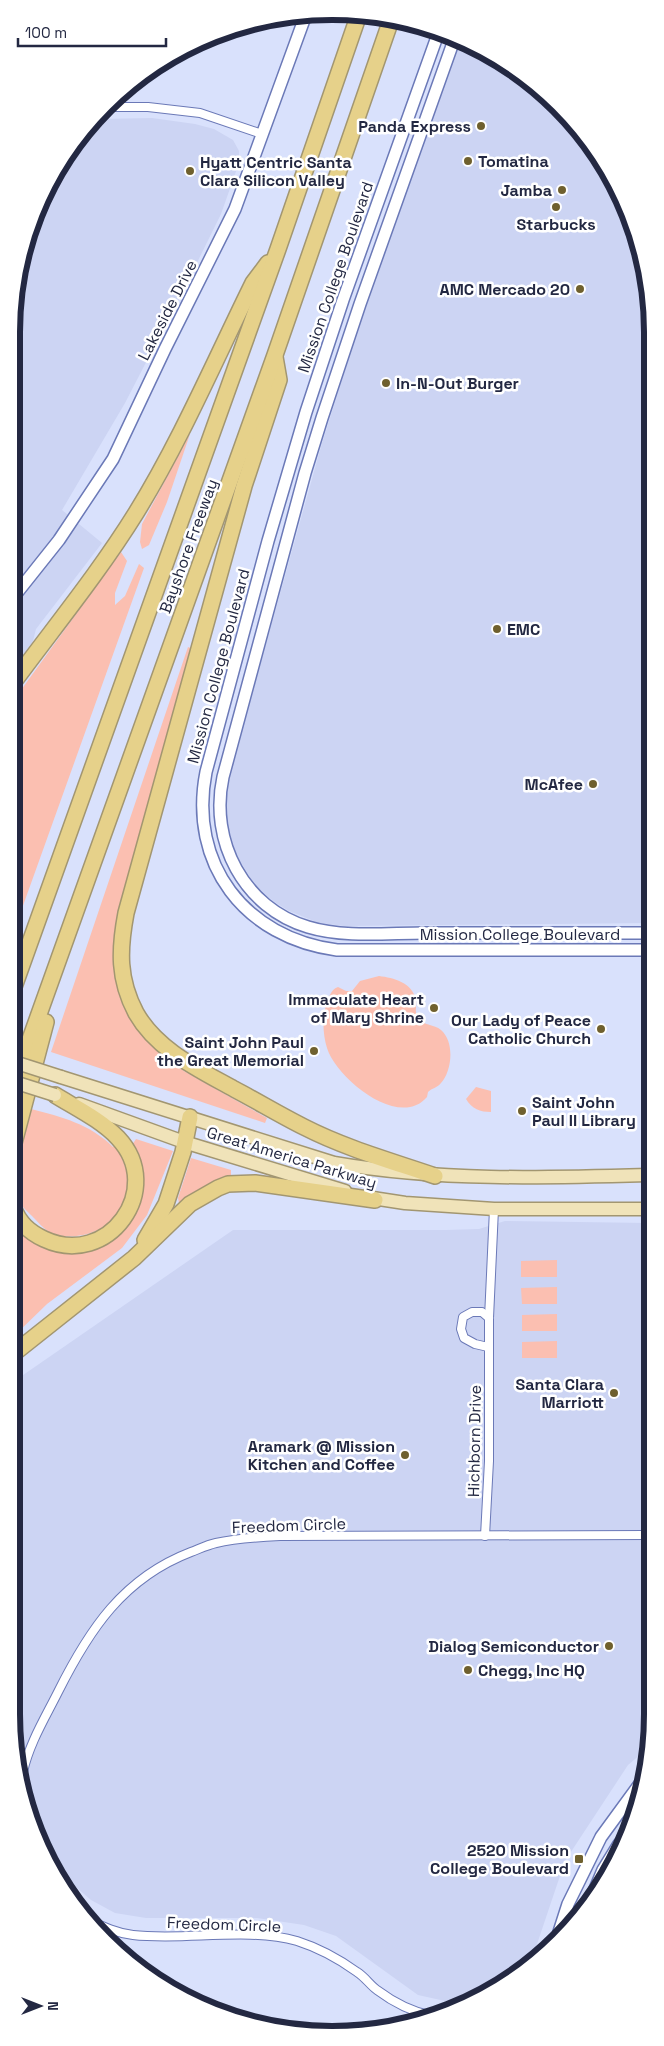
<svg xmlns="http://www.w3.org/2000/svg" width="664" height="2046" viewBox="0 0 664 2046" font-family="'Space Grotesk',sans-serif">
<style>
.built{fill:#ccd4f3}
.green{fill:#fbbfb1}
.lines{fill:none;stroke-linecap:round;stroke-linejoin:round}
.street-casing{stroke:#6b79b7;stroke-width:10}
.secondary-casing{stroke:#6b79b7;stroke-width:14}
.primary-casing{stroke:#a29671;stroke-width:15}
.highway-casing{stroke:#a29671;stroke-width:18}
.street{stroke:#fff;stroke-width:8}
.secondary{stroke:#fff;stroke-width:11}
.primary{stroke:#f0e3b9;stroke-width:12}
.highway{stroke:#e6d18a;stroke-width:15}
.primary-bridge-casing{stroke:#a29671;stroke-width:15;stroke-linecap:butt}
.primary-bridge{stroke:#f0e3b9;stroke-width:12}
.poi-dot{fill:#6f602e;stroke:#fff;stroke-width:2}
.labels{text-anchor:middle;stroke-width:5;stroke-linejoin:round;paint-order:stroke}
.poi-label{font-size:16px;font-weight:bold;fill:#232842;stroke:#fff;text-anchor:end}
.street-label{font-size:16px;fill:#232842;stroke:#fff}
.rim{fill:none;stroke:#232842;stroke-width:6}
</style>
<rect width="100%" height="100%" fill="#d9e1fc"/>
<g class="built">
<polygon points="460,42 492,54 559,105 620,190 650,290 649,923 344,926 319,923 289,911 273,901 254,884 237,856 228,830 226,800 231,770 322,443 359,326"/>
<polygon points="152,118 195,124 214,129 233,140 239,151 239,163 221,214 187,283 125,403 62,510 102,543 36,629 33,641 25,654 16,663 17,269 65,154 100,119"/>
<polygon points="505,1221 648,1223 647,1749 628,1765 565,1861 532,1959 510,1981 459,2004 454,2003 418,1995 336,1936 304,1925 257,1918 146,1918 115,1913 91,1900 69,1881 58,1864 54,1866 36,1836 11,1714 13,1382 233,1230 446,1230 479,1229"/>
</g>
<g class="green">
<polygon points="190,434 167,502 149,545 142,549 140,542 142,524"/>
<polygon points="121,552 127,561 115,593 115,605 125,596 139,564 144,568 15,928 16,697"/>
<polygon points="188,647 193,649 153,785 117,920 113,951 117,980 142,1032 157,1051 184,1071 267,1118 265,1123 51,1052"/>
<path d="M379,976C394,978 411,982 416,999C417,1006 414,1012 418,1018C424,1026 434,1024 441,1030C455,1042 452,1071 441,1083C437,1088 432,1088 428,1092L427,1097C399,1130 336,1078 327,1048C323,1035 322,1018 326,1006C329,998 330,990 338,987L346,991H352L360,981Z"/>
<path d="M476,1087L491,1091V1112C480,1112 472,1109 466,1099Z"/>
<path d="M31,1109C62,1117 90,1124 113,1147L115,1146C124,1160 131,1177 127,1193C120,1223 92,1239 63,1236C59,1235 53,1234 49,1232C43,1228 37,1221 32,1216C22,1206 17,1203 16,1187C13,1161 24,1134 31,1109Z"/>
<path d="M136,1139L173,1151L147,1215L122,1248L47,1304L13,1337V1221C24,1237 38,1246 57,1250C110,1263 149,1218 141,1166C140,1159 135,1152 132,1145Z"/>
<polygon points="191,1158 231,1170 231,1178 184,1203 179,1203 178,1198"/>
<polygon points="557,1260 557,1277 521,1277 521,1261"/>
<polygon points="557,1287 557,1304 522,1304 521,1288"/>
<polygon points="557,1314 557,1331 522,1331 522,1315"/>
<polygon points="557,1341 557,1358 522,1358 522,1342"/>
</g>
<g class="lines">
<defs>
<g id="street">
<polyline points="112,107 148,107 200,113 262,134"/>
<polyline points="488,1347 475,1344 464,1338 461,1329 463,1317 472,1312 482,1312 489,1318"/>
<polyline points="485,1536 489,1461 489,1318 494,1209"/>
<path d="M23,1772C29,1744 45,1718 58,1692C89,1630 123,1578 191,1552C199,1549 207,1545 216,1543C237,1538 258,1537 280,1536L647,1535"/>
<path d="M87,1919C102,1926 116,1933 133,1935C184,1941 247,1927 297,1941C319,1948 339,1959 357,1972C365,1977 370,1985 377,1990C393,2002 413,2012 432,2016"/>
</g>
<g id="secondary">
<path d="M438,34L343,300L306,412L268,541L206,772C188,864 245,938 337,950H648"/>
<path d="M454,40L360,304L322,418L305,473L223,777C209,841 244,908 308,927C344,938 387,933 425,933C499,933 574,933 648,933"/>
<polyline points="16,594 59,540 113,459 165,349 235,209 305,17"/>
<polyline points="590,1901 603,1870 619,1844"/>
<polyline points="559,1932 568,1904 601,1837 647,1774"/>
</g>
<g id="primary">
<path d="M61,1077L334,1163C438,1181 543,1178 648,1175"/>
<polyline points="79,1104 184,1142 345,1191"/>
<polyline points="366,1197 405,1203 494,1209 648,1209"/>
</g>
<g id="highway">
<path d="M275,357L279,380L244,486L126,913C119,950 118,979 136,1013C157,1050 198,1069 234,1089C257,1101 280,1115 304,1127C345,1148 391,1161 435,1176"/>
<path d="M16,679C56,625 100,571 136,513C181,440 215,360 253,283L268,263"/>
<polyline points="14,987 278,249 358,17"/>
<polyline points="14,1084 275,355 392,17"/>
<polyline points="14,1143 46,1022"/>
<path d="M13,1207C19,1223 29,1232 44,1239C108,1269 166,1189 118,1138C101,1120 76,1108 55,1095"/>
<polyline points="145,1240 166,1204 183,1152 190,1117"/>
<polyline points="13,1354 134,1258 190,1204 218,1188 228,1184 255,1183 375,1200"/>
</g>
</defs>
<use href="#street" class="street-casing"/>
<use href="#secondary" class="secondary-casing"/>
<use href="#primary" class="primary-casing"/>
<use href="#highway" class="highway-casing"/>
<use href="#street" class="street"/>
<use href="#secondary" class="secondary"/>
<use href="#primary" class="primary"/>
<use href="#highway" class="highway"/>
<defs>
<g id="primary-bridge">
<polyline points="14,1062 61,1077"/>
<polyline points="14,1082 55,1095"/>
</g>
</defs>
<use href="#primary-bridge" class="primary-bridge-casing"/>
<use href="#primary-bridge" class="primary-bridge"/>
</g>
<g class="poi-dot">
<circle cx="481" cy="126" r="5"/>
<circle cx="468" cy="161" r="5"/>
<circle cx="190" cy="171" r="5"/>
<circle cx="562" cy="190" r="5"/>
<circle cx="556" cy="207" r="5"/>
<circle cx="580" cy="289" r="5"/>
<circle cx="386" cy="383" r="5"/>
<circle cx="497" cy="629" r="5"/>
<circle cx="593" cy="784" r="5"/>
<circle cx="434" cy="1008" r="5"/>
<circle cx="601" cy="1029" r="5"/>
<circle cx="314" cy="1051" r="5"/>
<circle cx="522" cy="1111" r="5"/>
<circle cx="614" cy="1393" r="5"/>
<circle cx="405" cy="1455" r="5"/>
<circle cx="609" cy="1646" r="5"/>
<circle cx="468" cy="1670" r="5"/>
<rect x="574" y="1854" width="10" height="10" rx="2.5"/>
</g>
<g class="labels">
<g class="poi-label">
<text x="471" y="132">Panda Express</text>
<text x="478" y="167" text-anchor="start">Tomatina</text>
<text x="200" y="168" text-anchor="start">Hyatt Centric Santa<tspan x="200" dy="18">Clara Silicon Valley</tspan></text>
<text x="552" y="196">Jamba</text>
<text x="556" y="230" text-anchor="middle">Starbucks</text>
<text x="570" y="295">AMC Mercado 20</text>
<text x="396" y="389" text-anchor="start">In-N-Out Burger</text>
<text x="507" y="635" text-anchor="start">EMC</text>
<text x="583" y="790">McAfee</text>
<text x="424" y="1005">Immaculate Heart<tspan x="424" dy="18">of Mary Shrine</tspan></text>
<text x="591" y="1026">Our Lady of Peace<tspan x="591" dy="18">Catholic Church</tspan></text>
<text x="304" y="1048">Saint John Paul<tspan x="304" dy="18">the Great Memorial</tspan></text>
<text x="532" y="1108" text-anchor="start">Saint John<tspan x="532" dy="18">Paul II Library</tspan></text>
<text x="604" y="1390">Santa Clara<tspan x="604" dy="18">Marriott</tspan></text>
<text x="395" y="1452">Aramark @ Mission<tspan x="395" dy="18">Kitchen and Coffee</tspan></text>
<text x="599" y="1652">Dialog Semiconductor</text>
<text x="478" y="1676" text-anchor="start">Chegg, Inc HQ</text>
<text x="569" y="1856">2520 Mission<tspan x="569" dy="18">College Boulevard</tspan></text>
</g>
<g class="street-label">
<text transform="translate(335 277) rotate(-71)" y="6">Mission College Boulevard</text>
<text transform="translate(167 310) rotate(-63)" y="6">Lakeside Drive</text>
<text transform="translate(188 546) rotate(-70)" y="6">Bayshore Freeway</text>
<text transform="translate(218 666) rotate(-75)" y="6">Mission College Boulevard</text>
<text x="520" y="940">Mission College Boulevard</text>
<text transform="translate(292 1157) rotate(17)" y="6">Great America Parkway</text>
<text transform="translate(474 1441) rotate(-89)" y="6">Hichborn Drive</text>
<text transform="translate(289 1525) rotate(-2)" y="6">Freedom Circle</text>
<text transform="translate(224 1924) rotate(2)" y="6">Freedom Circle</text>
</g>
</g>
<path d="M0 0H664V2046H0ZM332 20H332A312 312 0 0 1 644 332V1714A312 312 0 0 1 332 2026H332A312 312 0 0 1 20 1714V332A312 312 0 0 1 332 20Z" fill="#fff" fill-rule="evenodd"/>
<path class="rim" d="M332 20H332A312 312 0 0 1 644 332V1714A312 312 0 0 1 332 2026H332A312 312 0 0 1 20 1714V332A312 312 0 0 1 332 20Z"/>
<g transform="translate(40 2006) rotate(90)" stroke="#ffffff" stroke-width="4" paint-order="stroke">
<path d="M0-4L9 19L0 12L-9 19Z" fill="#232842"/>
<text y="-8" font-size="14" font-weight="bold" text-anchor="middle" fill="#232842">N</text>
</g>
<path d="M18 38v8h148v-8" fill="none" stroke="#232842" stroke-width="2.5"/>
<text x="25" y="38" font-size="15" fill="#232842" stroke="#ffffff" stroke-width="4" paint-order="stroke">100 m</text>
</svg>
